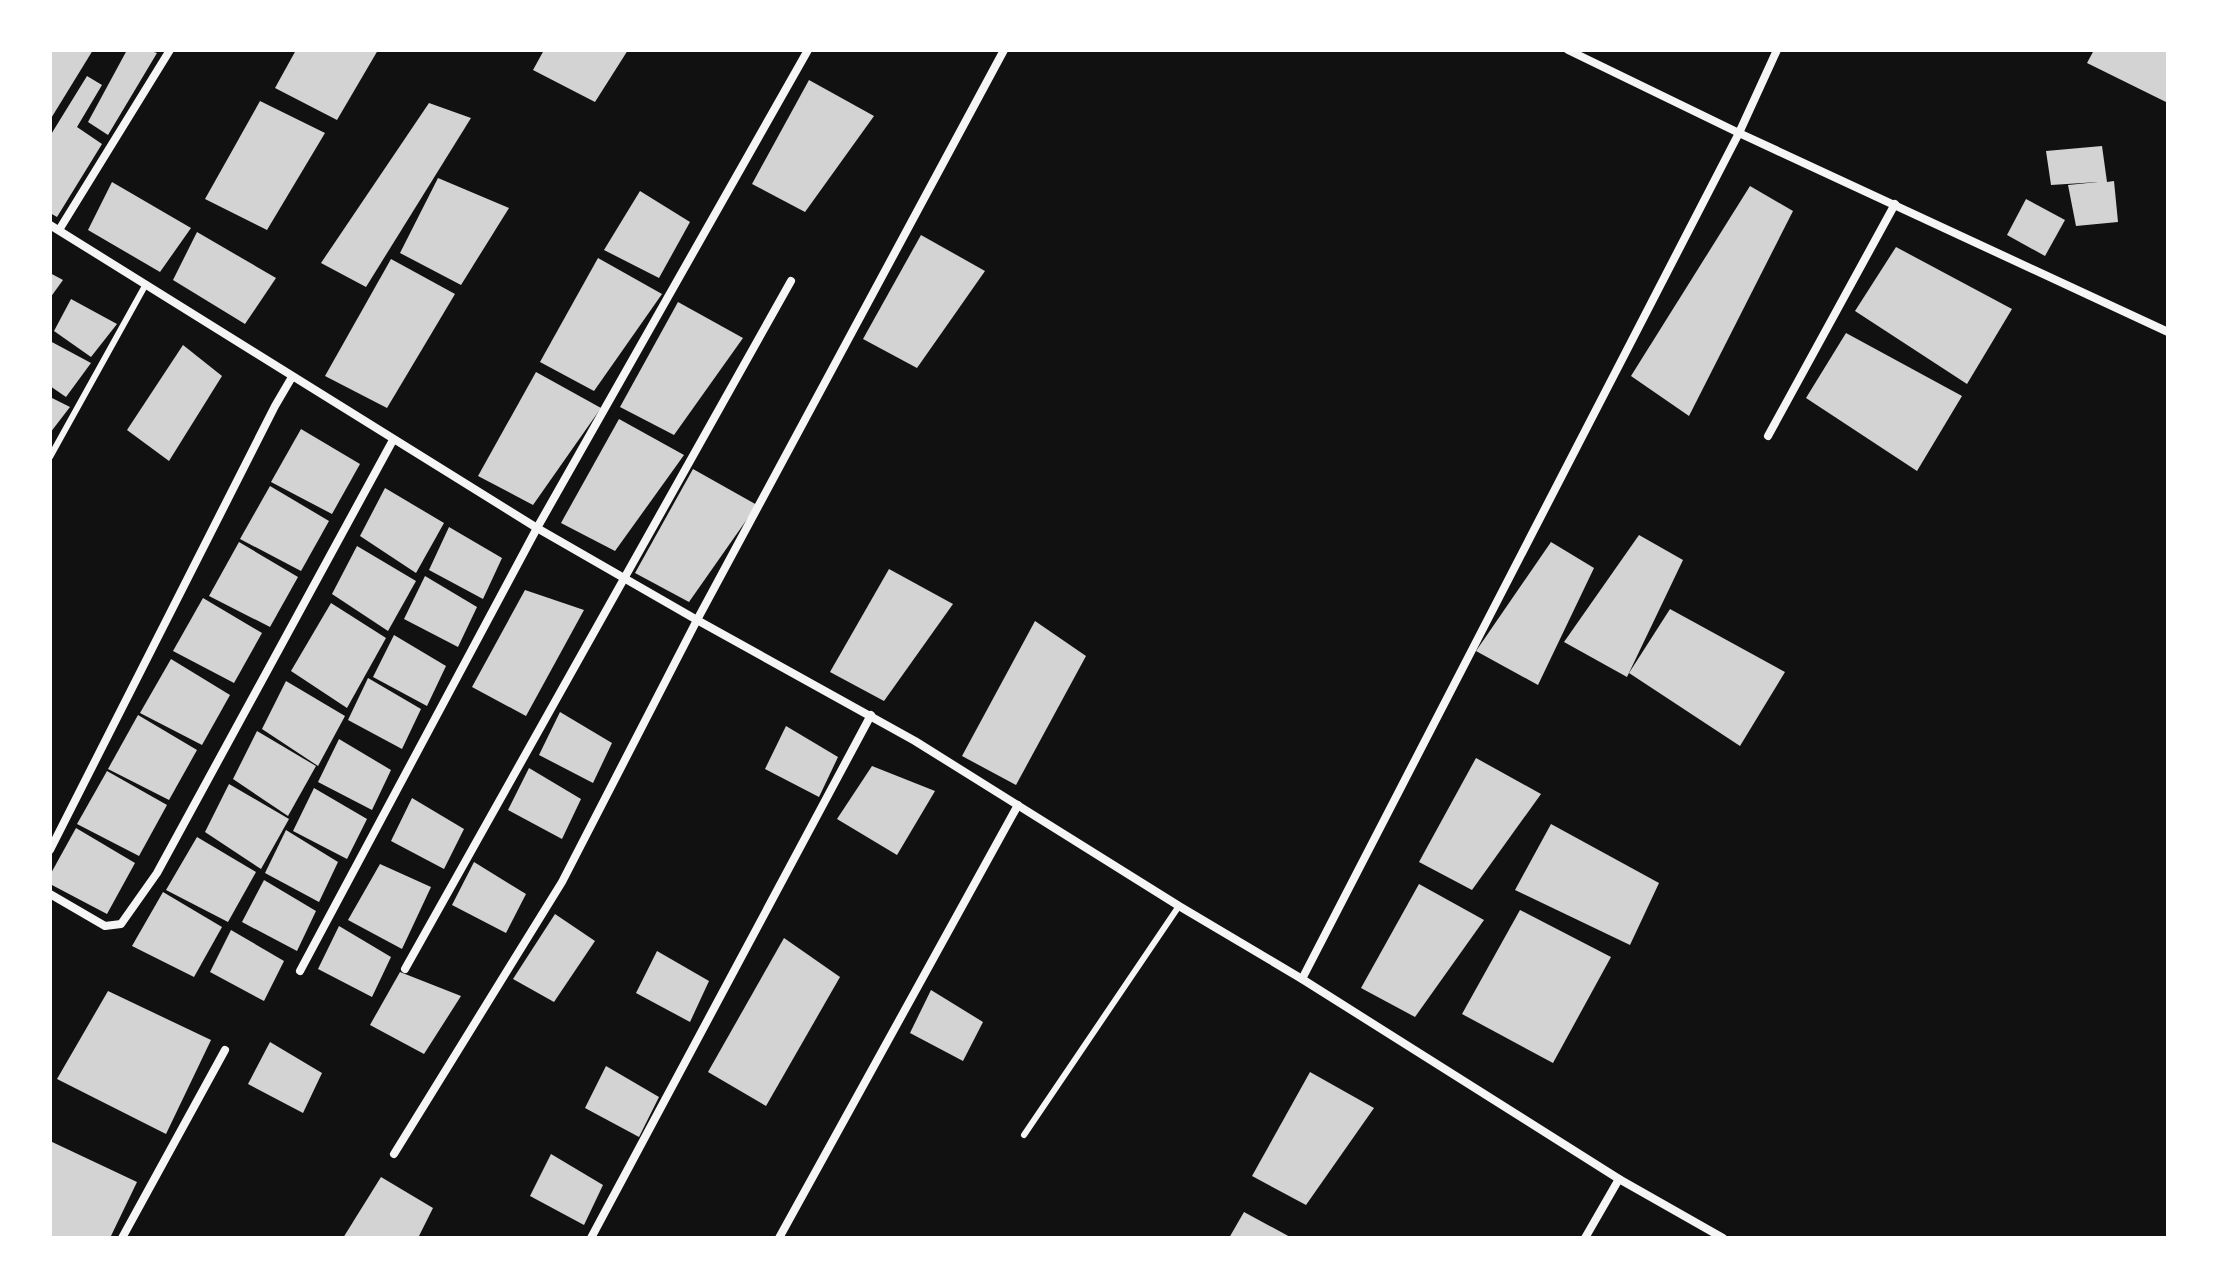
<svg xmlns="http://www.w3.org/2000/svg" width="2218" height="1288" viewBox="0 0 2218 1288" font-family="'PT Sans Narrow',sans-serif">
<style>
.building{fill:#d3d3d3}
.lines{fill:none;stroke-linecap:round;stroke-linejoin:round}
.service{stroke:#f5f5f5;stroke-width:6}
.minor{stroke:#f5f5f5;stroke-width:8}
</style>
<rect width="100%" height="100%" fill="#111"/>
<g class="building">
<polygon points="50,50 93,50 50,120"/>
<polygon points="127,50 148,50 157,53 108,135 88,122"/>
<polygon points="296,50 378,50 337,120 275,88"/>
<polygon points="544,50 628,50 595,102 533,70"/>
<polygon points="2094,50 2168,50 2168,103 2087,63"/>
<polygon points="87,76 102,85 77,127 102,144 57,217 50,213 50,136"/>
<polygon points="809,80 874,116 805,212 752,184"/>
<polygon points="260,101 325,133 267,230 205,199"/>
<polygon points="429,103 471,118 366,287 321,263"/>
<polygon points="2102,146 2107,182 2114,181 2118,222 2076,226 2068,185 2098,182 2051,185 2046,151"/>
<polygon points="438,178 509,208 461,285 400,253"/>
<polygon points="112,182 191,228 160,272 88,230"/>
<polygon points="1750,186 1793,211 1689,416 1631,376"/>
<polygon points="640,191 690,222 659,278 604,250"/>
<polygon points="2026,199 2065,220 2045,256 2007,235"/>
<polygon points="197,232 276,278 245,324 173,280"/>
<polygon points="921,235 985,271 917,368 863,339"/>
<polygon points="1896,247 2012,309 1967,384 1855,311"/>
<polygon points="598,258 662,294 594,391 540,362"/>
<polygon points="391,259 455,294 387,408 325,376"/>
<polygon points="50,273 63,280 50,298"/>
<polygon points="71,299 117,324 91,357 54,331"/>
<polygon points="678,302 743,338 674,435 620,407"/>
<polygon points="1846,333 1962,396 1917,471 1806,398"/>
<polygon points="50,341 91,363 66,397 50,386"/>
<polygon points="183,345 222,376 169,461 127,430"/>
<polygon points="536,372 601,408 533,505 478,476"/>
<polygon points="50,397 70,407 50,433"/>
<polygon points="619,419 684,455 615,551 561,523"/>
<polygon points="301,429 360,464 332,514 271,482"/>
<polygon points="693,469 757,505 689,602 635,573"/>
<polygon points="270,486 329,521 301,571 240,539"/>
<polygon points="385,488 444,523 416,573 360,536"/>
<polygon points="449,527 502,558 483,599 429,570"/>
<polygon points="1639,535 1683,560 1627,677 1564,642"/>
<polygon points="239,542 298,577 270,627 209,596"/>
<polygon points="1551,542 1594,568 1538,685 1476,651"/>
<polygon points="357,546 416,581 388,631 332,594"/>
<polygon points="889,569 953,604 884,701 830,672"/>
<polygon points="425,576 477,607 458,647 404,619"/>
<polygon points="525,590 584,610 526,716 472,687"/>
<polygon points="203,598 262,633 234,683 173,651"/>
<polygon points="331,603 386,638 347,708 291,671"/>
<polygon points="1670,609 1785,672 1740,746 1629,673"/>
<polygon points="1035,621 1086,656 1016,785 962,756"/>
<polygon points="394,635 446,666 427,706 373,677"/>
<polygon points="171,659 230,695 202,745 140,713"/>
<polygon points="368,678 421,709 402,749 348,720"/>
<polygon points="286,681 345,716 318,766 262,729"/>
<polygon points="560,712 612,743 593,783 539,755"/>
<polygon points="138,715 197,750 169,800 108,769"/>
<polygon points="786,726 838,757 819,797 765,769"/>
<polygon points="257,731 316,766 288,816 233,779"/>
<polygon points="339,739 391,770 372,810 318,782"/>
<polygon points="1476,758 1541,794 1472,890 1419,862"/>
<polygon points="872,766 935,791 897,855 837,819"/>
<polygon points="529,768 581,799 562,839 508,810"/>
<polygon points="107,771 167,805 139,856 77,824"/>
<polygon points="229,784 289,819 261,869 205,832"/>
<polygon points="314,788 367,819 347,859 293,831"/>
<polygon points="412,798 464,829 444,869 391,841"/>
<polygon points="1551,824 1659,883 1630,945 1515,890"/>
<polygon points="76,828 135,863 107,914 50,884 50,875"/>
<polygon points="286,830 338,862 319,902 265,873"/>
<polygon points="197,837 256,872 228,922 166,890"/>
<polygon points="474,862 526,894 506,933 452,905"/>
<polygon points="380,864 431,887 402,949 348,920"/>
<polygon points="264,880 316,911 297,951 242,922"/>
<polygon points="1419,884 1484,920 1415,1017 1361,988"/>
<polygon points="163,892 222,927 194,977 132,946"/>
<polygon points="1520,910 1611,957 1553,1063 1462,1014"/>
<polygon points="555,914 595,941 554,1002 513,979"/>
<polygon points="339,926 391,957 372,997 318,969"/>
<polygon points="231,930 284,961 264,1001 210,972"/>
<polygon points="784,938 840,977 766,1106 708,1072"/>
<polygon points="657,951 709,981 690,1022 636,993"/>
<polygon points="400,972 461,996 424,1054 370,1025"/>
<polygon points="931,990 983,1022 963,1061 910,1033"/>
<polygon points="108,991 211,1040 166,1134 57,1079"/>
<polygon points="270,1042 322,1073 303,1113 248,1084"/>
<polygon points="606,1066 659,1097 639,1137 585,1108"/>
<polygon points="1310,1072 1374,1108 1306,1205 1252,1176"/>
<polygon points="50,1141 137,1182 110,1238 50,1238"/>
<polygon points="551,1154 603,1185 584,1225 530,1196"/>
<polygon points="381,1177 433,1208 418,1238 343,1238"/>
<polygon points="1244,1212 1292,1238 1229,1238"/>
</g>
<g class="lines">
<g class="service">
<polyline points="50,457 146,284"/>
<polyline points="1024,1135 1179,906"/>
</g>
<g class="minor">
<polyline points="1568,50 1739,133 2168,332"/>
<polyline points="50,225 537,528 697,620 915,741 1179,906 1302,979 1619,1179 1723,1238"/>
<polyline points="59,230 170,50"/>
<polyline points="1768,436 1895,204"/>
<polyline points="50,850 275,406 292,377"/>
<polyline points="50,894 105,926 121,924 157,873 393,440"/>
<polyline points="405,969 791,281"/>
<polyline points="300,971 537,528 808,50"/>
<polyline points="1302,979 1739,133 1777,50"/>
<polyline points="394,1154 562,882 697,620 1004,50"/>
<polyline points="122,1238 225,1050"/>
<polyline points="591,1238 871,715"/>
<polyline points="779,1238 1018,805"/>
<polyline points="1585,1238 1619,1179"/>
</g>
</g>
<rect width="2218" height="1288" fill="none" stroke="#ffffff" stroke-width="104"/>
</svg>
